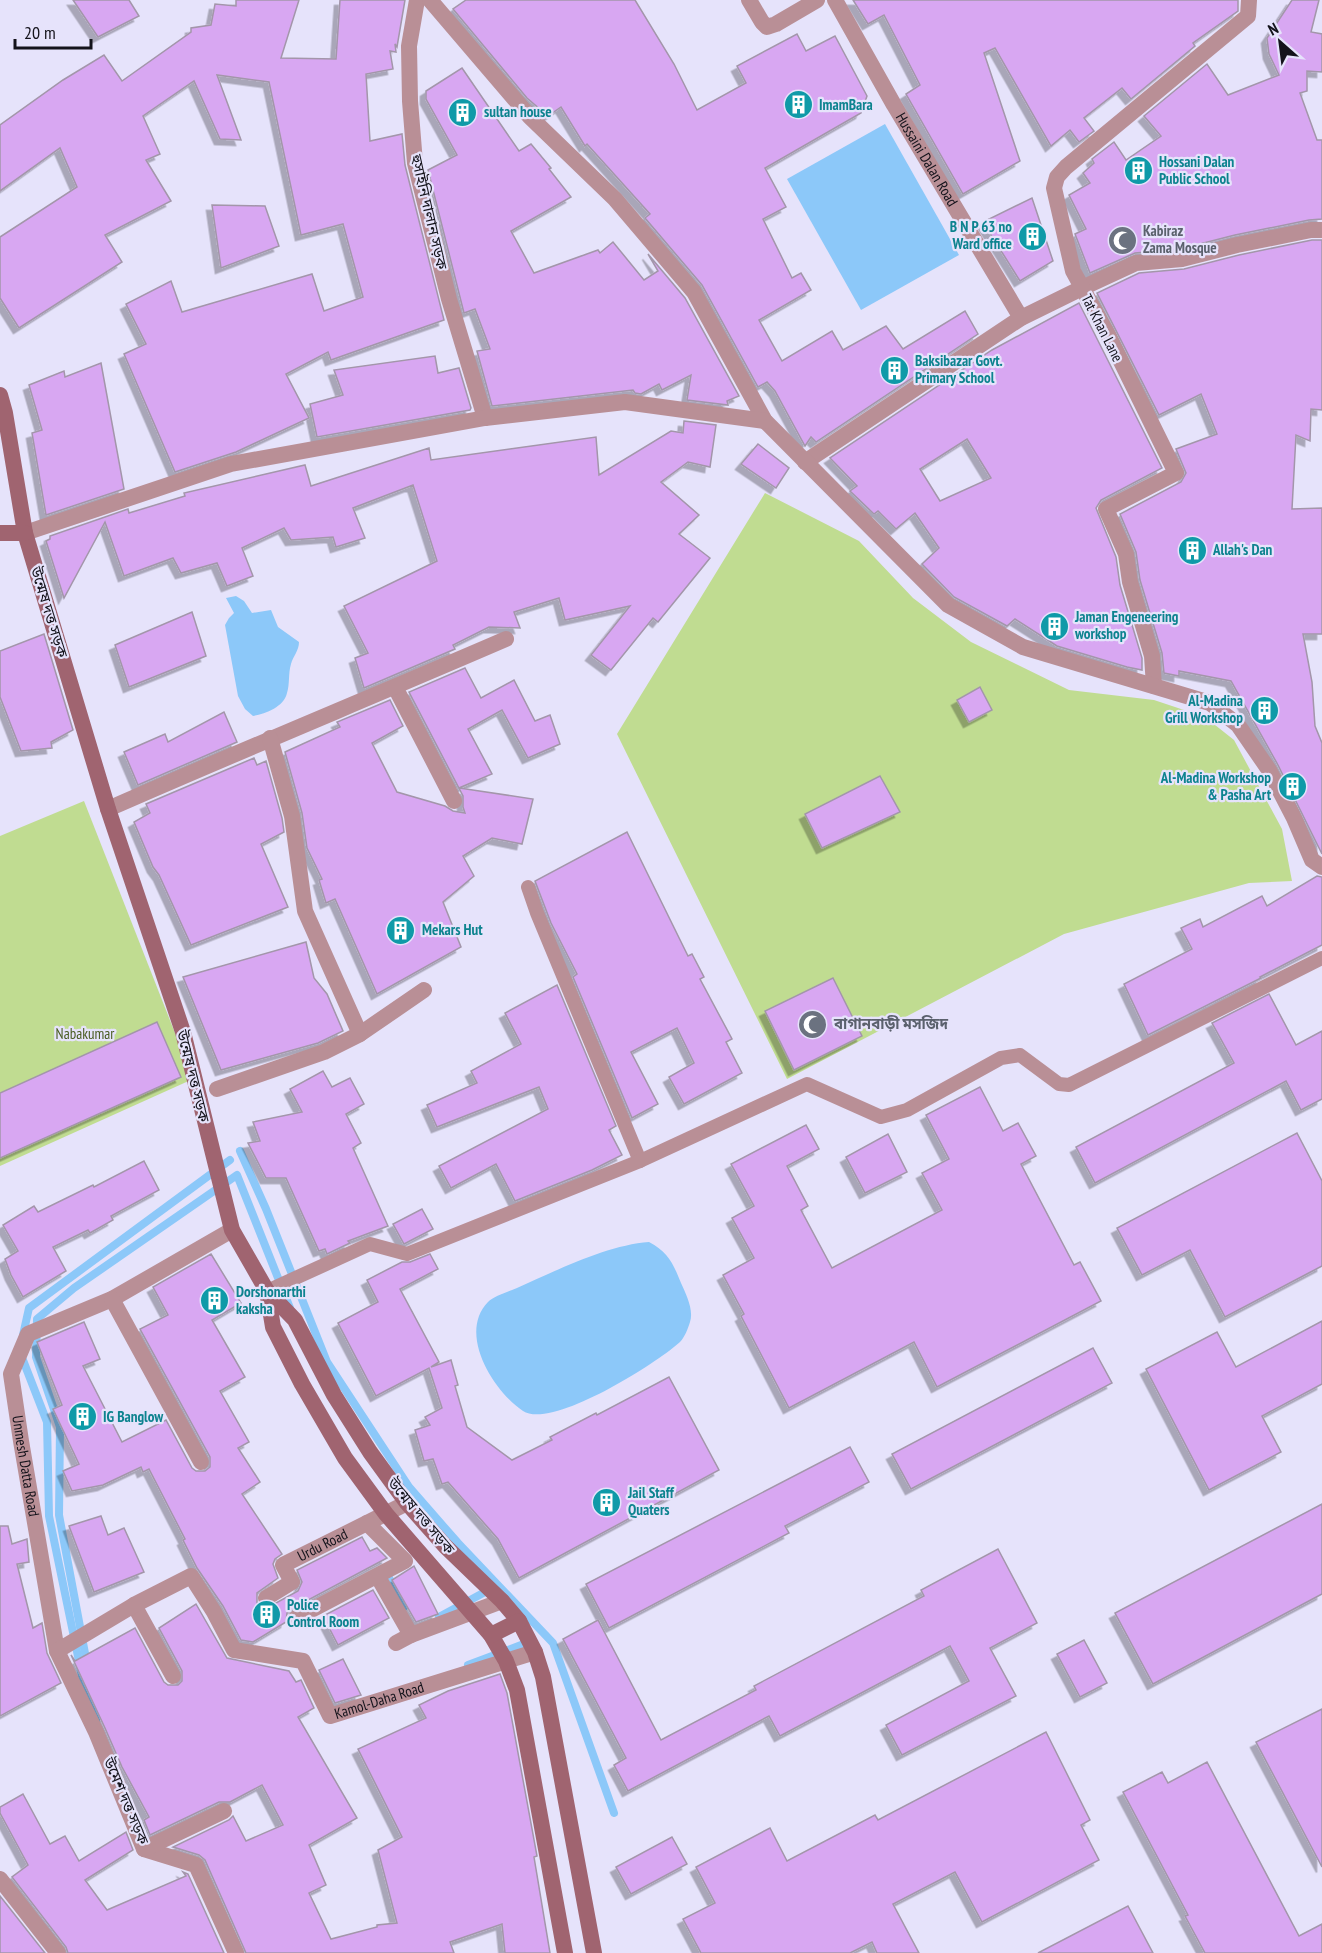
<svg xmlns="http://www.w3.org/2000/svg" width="1322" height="1953" viewBox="0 0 1322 1953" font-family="'PT Sans Narrow','Noto Sans Bengali',sans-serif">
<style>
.green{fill:#c0dc91}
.water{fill:#8cc8f9}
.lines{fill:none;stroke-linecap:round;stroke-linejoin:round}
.stream{stroke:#8cc8f9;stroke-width:8}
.building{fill:#d8a7f2;stroke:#a396aa;stroke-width:1.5;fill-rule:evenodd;filter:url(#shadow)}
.service{stroke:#b98f96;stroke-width:14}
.minor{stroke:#b98f96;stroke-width:16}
.tertiary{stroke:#b98f96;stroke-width:16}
.secondary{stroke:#a06470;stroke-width:16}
.labels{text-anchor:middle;stroke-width:4.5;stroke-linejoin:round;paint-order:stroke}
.culture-label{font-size:15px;font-weight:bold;fill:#0d838f;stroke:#e6e3fb;text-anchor:start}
.street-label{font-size:15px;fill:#14131b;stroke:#e6e3fb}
.worship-label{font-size:15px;font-weight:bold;fill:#5b616d;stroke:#e6e3fb;text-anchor:start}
.park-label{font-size:15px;fill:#495c21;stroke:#e6e3fb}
</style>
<defs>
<filter id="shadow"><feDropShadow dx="-5.5" dy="5.5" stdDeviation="0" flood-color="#0004"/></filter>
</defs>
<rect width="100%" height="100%" fill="#e6e3fb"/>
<g class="green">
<polygon points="765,493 859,541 913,598 971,642 1069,690 1154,700 1205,717 1234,740 1282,829 1292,881 1249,883 1064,934 787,1079 617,734"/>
<polygon points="84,801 193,1079 0,1166 0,836"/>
</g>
<g class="water">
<polygon points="885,124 959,255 861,310 787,179"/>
<path d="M236,596L244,601L252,613L271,610L278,627L299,642C299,651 293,656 291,664C288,674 290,684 287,693C284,707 265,714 253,716L245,709L238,696L225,625L229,618L234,613L226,598Z"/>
<path d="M649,1242C668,1252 673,1263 681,1283C686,1294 694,1310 690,1322C688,1328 685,1337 680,1342C657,1363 552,1430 523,1411C494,1392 457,1334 488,1302C494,1296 508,1292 517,1288C555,1271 607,1245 649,1242Z"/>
</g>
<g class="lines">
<g class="stream">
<polyline points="240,1151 266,1209 327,1362 409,1487 458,1543 553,1643 614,1813"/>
<polyline points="23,1335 29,1308 230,1160"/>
<polyline points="21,1355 47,1422 49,1516 87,1700"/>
<polyline points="386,1572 404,1607"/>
<polyline points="439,1617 485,1592"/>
<polyline points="87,1664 59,1515 60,1427 36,1357 37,1319 74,1288 237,1175 290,1308"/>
<polyline points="468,1665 529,1642"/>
<polyline points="92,1693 96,1720"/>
</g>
</g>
<g class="building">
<polygon points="73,0 129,0 139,16 98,37"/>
<polygon points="236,0 299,0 281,58 336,59 340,0 405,0 397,47 395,44 396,52 390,51 393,69 366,74 370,141 402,134 405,165 444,320 331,360 328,352 286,374 309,418 236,452 175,472 124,354 146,344 126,304 171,281 182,312 312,274 324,311 363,297 343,224 301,235 269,82 217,75 241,140 220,139 194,81 143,116 160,154 146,160 171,201 105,235 122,262 19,328 0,298 0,237 77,187 60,148 0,191 0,125 63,80 104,55 122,81 191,32 191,28 211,25 215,4 236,6"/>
<polygon points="466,0 635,0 674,64 697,110 746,83 737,66 797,34 806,51 835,36 867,96 861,113 765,168 786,207 763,219 792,278 801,273 811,290 759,320 782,361 832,331 843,350 886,326 903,349 965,311 978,334 816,442 811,437 805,446 775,391 767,382 758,387 702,285 645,218 650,214 587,144 585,146 561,107 548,116 527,98 453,9"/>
<polygon points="853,0 1238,0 1238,11 1193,43 1195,46 1131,99 1122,88 1084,118 1094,131 1079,142 1070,130 1051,146 995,48 984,53 1020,161 963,194 906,94 920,85 884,15 868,24"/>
<polygon points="1292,0 1319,0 1311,32 1322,34 1322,72 1307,71 1307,91 1300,93 1317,140 1322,140 1322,219 1309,220 1235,235 1180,249 1135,253 1090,273 1075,234 1086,229 1069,195 1090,183 1083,173 1094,163 1092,159 1114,142 1126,160 1161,136 1144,116 1207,64 1228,95 1279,75 1269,54 1267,38"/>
<polygon points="462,68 519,151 531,144 551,168 549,169 571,197 511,231 534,273 598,250 600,253 613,242 644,280 658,271 648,254 685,298 739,396 727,401 728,405 687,400 691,375 662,390 659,384 641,394 635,393 633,390 492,406 477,351 490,349 475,309 464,313 428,170 457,155 426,99 426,91"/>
<polygon points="1032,198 1053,261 1020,281 983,222"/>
<polygon points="212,205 265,206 279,246 221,268"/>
<polygon points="1312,240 1322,240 1322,410 1311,409 1310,441 1296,435 1292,509 1322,508 1322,634 1303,634 1312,682 1315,726 1322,743 1322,854 1278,765 1231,681 1179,671 1179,676 1164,673 1162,653 1140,580 1136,552 1120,514 1181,482 1186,473 1176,449 1217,434 1201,394 1159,415 1097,293 1139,273 1184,269 1239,255"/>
<path d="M1079,303L1162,468L1101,500L1096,508L1116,557L1120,585L1142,658V670L1127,667L1057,646L1015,619L1007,626L954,597L922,564L939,548L915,513L896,529L878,511L874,514L850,491L857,486L830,458L992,350ZM967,439L991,478L940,501L920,469Z"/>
<polygon points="435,356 438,373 459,368 471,408 470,410 317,437 310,404 343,395 334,370"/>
<polygon points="101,363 124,489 46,515 32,433 42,430 29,385 64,371 65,377"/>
<polygon points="684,421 716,425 710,467 688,462 661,482 699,515 679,534 710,558 658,622 653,618 611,670 591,655 630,606 565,620 559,598 514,612 520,628 489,627 453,645 455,649 364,688 355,658 368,653 344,606 437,561 413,485 353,508 365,538 336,547 333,537 291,540 284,528 242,548 253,576 227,586 217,563 181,573 173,558 124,576 105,522 64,598 46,541 50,539 50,536 128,509 129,513 185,496 184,493 305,465 311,486 429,448 431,460 596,437 599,475 671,431 683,433"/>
<polygon points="758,444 789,468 776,488 741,464"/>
<polygon points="192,612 206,656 129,687 115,645"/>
<polygon points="44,634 73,730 51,742 52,748 21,751 0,697 0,651"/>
<polygon points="465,668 481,698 514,680 535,721 550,715 560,744 528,758 502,710 468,729 492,774 459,788 533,799 522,844 492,838 463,856 474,876 443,902 461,947 377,994 335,899 326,903 319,880 322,879 307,848 302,813 285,752 340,727 337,722 390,700 403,726 372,743 397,792 445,806 453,811 465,813 463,807 463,796 409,692"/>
<polygon points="980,687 992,710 969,722 957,700"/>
<polygon points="224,712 237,742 138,785 124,752 165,734 168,742"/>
<polygon points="254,758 257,765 266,761 282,818 284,832 261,844 288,907 191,945 159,875 153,867 134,822 150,813 146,804"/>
<polygon points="880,776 900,812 822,848 805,814"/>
<polygon points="627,832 688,956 692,954 704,977 700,979 732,1039 726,1042 742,1073 684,1104 669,1077 694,1063 677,1028 631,1052 658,1104 632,1118 573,977 577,974 551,923 535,881"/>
<polygon points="1317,876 1322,877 1322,945 1260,977 1261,978 1148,1035 1124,984 1192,949 1181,928 1200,919 1203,927 1262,896 1267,906"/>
<polygon points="306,942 314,978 327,994 343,1031 318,1043 221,1070 183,977"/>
<polygon points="833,978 862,1036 794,1070 765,1011"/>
<polygon points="557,985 616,1126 609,1130 622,1155 592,1170 515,1201 496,1164 451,1188 439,1166 548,1109 539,1087 437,1127 427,1105 477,1083 471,1071 521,1044 505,1013"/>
<polygon points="1269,994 1296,1045 1322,1031 1322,1099 1301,1110 1286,1081 1095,1183 1076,1147 1234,1063 1212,1023"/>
<polygon points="157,1022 181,1077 0,1158 0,1093"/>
<polygon points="323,1071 332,1087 350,1078 364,1104 346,1114 361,1143 353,1148 388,1226 348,1241 350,1243 327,1254 325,1249 319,1251 286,1178 266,1178 248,1143 260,1141 253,1122 302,1112 290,1089"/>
<polygon points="980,1087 1003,1131 1018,1123 1036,1156 1021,1164 1074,1265 1080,1262 1101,1301 937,1387 914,1342 789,1408 741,1316 744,1314 723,1275 754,1258 732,1218 754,1206 731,1164 806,1125 819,1149 787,1166 808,1206 801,1210 832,1268 942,1210 922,1173 949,1159 926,1115"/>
<polygon points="1297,1133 1322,1181 1322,1266 1225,1317 1190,1250 1142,1275 1117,1228"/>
<polygon points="888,1134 907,1172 865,1193 846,1157"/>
<polygon points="144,1161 159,1190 111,1216 113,1220 90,1233 88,1230 53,1247 66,1271 23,1297 11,1275 5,1259 18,1251 3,1225 34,1206 38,1212 93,1185 94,1187"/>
<polygon points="422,1209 433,1229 404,1244 393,1224"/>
<polygon points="211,1254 241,1303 212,1320 245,1377 220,1391 249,1442 238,1448 260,1482 242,1494 282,1554 275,1559 273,1564 278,1578 257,1593 257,1603 262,1607 267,1608 298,1591 302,1582 297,1570 362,1537 370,1551 377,1548 387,1558 291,1609 287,1613 286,1622 253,1642 241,1640 223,1606 197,1568 183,1540 185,1539 149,1469 143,1472 141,1467 103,1485 72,1491 63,1471 79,1464 53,1409 62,1405 37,1342 84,1322 100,1359 83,1366 122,1442 166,1420 192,1468 196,1471 205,1471 210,1467 210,1457 140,1329 168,1315 153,1287"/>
<polygon points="430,1254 438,1269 400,1289 439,1362 431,1367 451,1360 458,1385 455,1386 467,1427 512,1460 552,1440 550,1437 596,1413 597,1415 669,1377 719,1470 519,1578 498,1539 448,1482 442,1484 433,1459 424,1461 415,1430 430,1425 425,1417 442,1408 429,1368 376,1396 338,1323 378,1302 367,1280 402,1262 410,1262"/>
<polygon points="1322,1321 1322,1384 1262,1416 1281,1452 1209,1490 1146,1369 1217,1332 1236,1367"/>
<polygon points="1093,1348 1112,1383 911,1489 892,1454"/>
<polygon points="850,1447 869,1482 785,1526 789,1533 609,1628 586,1584"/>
<polygon points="1322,1504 1322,1594 1153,1684 1115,1613"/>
<polygon points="101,1516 108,1535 124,1528 144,1572 94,1592 69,1526"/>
<polygon points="0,1526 8,1526 12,1544 27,1539 29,1562 17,1564 33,1628 42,1623 47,1653 61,1683 0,1716"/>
<polygon points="998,1549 1037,1623 990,1648 1016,1696 902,1755 886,1725 969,1681 950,1646 780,1736 769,1716 628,1791 614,1765 626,1758 563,1639 598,1620 661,1740 756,1690 754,1686 924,1596 921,1590"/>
<polygon points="414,1566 438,1614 416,1622 392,1580"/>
<polygon points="373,1590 389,1618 338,1645 323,1616"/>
<polygon points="196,1604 227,1658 289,1671 296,1682 301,1680 314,1708 298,1717 357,1818 309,1845 326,1885 309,1893 331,1939 377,1927 377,1925 397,1923 378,1850 402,1837 358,1749 426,1718 419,1705 448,1691 500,1674 507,1693 537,1856 534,1857 550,1953 505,1953 502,1924 450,1942 454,1953 246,1953 205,1860 199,1855 173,1847 229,1820 233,1816 246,1841 283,1825 262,1785 230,1802 219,1802 150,1835 144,1820 149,1817 122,1767 105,1728 71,1655 75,1661 135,1628 164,1682 168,1685 178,1685 182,1681 182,1671 159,1628"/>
<polygon points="1084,1640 1107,1683 1080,1697 1057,1654"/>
<polygon points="343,1659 361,1695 335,1703 319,1670"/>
<polygon points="1322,1709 1322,1867 1256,1742"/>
<polygon points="1046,1732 1090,1820 1081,1825 1099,1860 982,1922 955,1872 893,1904 919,1953 877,1953 872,1942 850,1953 701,1953 683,1919 715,1903 696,1867 770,1828 787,1861 875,1815 878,1820"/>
<polygon points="1207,1762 1299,1936 1322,1924 1322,1953 1205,1953 1185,1916 1188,1915 1123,1792 1162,1772 1168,1783"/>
<polygon points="23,1794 50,1844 65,1836 79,1861 126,1832 133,1850 85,1880 107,1910 186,1876 183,1872 188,1874 224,1953 68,1953 66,1947 12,1877 28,1865 0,1813 0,1807"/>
<polygon points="672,1837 687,1864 631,1894 616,1867"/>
<polygon points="0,1896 45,1953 0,1953"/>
<polygon points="1128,1906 1153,1953 1038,1953"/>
</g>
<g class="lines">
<g class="service">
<polyline points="528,887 537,913 640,1161"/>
<polyline points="267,1291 370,1244 407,1254 640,1161 807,1084 881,1117 907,1110 1001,1058 1020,1055 1059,1084 1069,1085 1322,958"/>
</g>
<g class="minor">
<polyline points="749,0 762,22 767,27 776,24 817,0"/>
<path id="s1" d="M835,0L894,105L1021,318"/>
<polyline points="805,462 1021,318 1082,288 1136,263 1182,259 1237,245 1311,230 1322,230"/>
<polyline points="1154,686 1152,656 1130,582 1126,554 1106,509 1176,473 1108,335 1073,271 1054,188 1057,177 1066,167 1248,16 1249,0"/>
<polyline points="395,687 454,801"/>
<path d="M108,809C240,751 374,696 506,639"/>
<polyline points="360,1034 424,990"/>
<polyline points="217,1089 324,1052 360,1034 305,911 292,816 270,738"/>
<path id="s2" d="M232,1230L112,1299L28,1334L11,1374L21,1441L57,1651L96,1732L144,1849L196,1865L236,1953"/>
<polyline points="112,1299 201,1462"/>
<polyline points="378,1577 411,1635"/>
<path id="s3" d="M266,1598L292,1582L283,1565L407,1503"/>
<polyline points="134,1605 173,1676"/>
<polyline points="296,1618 405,1561 367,1523"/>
<polyline points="396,1643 411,1635 502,1601"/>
<path id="s4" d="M57,1651L134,1605L191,1576L214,1612L234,1650L303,1661L330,1716L535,1652"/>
<polyline points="144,1849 224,1811"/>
<polyline points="0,1879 58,1953"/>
</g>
<g class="tertiary">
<polyline points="417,0 409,46 410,101 415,163 449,299 485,418"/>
<polyline points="430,0 530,117 615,199 694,292 765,421 948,605 1023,647 1210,703 1238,725 1269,770 1294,818 1312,860 1322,867"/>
<polyline points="25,533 231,464 485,418 625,402 765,421"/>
</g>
<g class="secondary">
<polyline points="0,395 5,413 25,533 108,809 183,1032 232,1230 267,1291 295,1320 334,1395 370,1452 407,1503 445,1546 502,1601 519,1621 535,1652 543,1677 594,1953"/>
<polyline points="0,533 25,533"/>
<polyline points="267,1291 273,1327 302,1384 345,1458 386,1514 491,1635 506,1661 517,1690 565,1953"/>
<polyline points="491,1635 519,1621"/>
</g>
</g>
<defs>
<symbol id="building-disc" viewBox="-11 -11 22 22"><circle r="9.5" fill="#0f9aa8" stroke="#e6e3fb"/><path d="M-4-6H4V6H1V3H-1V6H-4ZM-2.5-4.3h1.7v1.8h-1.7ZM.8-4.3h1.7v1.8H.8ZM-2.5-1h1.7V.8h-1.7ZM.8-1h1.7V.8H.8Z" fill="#fff"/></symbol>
<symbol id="mosque-disc" viewBox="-11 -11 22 22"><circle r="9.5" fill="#6b7280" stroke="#e6e3fb"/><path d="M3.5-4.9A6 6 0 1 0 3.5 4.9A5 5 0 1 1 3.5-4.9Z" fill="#fff"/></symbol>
</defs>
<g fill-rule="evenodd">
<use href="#building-disc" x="782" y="88" width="33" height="33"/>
<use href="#building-disc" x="446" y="96" width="33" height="33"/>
<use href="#building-disc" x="1122" y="154" width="33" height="33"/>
<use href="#building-disc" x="1016" y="220" width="33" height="33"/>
<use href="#mosque-disc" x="1106" y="224" width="33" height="33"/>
<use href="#building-disc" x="878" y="354" width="33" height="33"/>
<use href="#building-disc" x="1176" y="534" width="33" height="33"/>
<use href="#building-disc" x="1038" y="610" width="33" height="33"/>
<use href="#building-disc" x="1248" y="694" width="33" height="33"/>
<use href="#building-disc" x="1276" y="770" width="33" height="33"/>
<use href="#building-disc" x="384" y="914" width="33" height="33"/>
<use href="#mosque-disc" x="796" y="1008" width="33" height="33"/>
<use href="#building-disc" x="198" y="1284" width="33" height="33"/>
<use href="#building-disc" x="66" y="1400" width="33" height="33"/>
<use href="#building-disc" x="590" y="1486" width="33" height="33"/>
<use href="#building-disc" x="250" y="1598" width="33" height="33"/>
</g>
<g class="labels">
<g class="culture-label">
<text x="819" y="110">ImamBara</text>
<text x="484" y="117">sultan house</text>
<text x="1159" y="167">Hossani Dalan<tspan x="1159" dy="17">Public School</tspan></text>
<text x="1012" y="232" text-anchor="end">B N P 63 no<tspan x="1012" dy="17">Ward office</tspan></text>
<text x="915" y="366">Baksibazar Govt.<tspan x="915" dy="17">Primary School</tspan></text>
<text x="1213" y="555">Allah's Dan</text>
<text x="1075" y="622">Jaman Engeneering<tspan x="1075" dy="17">workshop</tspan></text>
<text x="1243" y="706" text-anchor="end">Al-Madina<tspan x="1243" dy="17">Grill Workshop</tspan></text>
<text x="1271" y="783" text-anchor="end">Al-Madina Workshop<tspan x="1271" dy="17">&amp; Pasha Art</tspan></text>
<text x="422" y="935">Mekars Hut</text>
<text x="236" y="1297">Dorshonarthi<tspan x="236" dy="17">kaksha</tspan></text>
<text x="103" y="1422">IG Banglow</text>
<text x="628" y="1498">Jail Staff<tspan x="628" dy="17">Quaters</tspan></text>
<text x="287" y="1610">Police<tspan x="287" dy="17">Control Room</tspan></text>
</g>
<g class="street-label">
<text dy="5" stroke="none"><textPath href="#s1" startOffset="184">Hussaini Dalan Road</textPath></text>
<text transform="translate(429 212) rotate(77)" y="5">হুসাইনি দালান সড়ক</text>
<text transform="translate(1102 328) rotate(63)" y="5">Tat Khan Lane</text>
<text transform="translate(49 612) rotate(73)" y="5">উন্মেষ দত্ত সড়ক</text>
<text transform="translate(193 1076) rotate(76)" y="5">উন্মেষ দত্ত সড়ক</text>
<text dy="5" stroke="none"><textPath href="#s2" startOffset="366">Unmesh Datta Road</textPath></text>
<text transform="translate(421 1516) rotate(50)" y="5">উন্মেষ দত্ত সড়ক</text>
<text dy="5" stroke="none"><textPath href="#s3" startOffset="94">Urdu Road</textPath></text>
<text dy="5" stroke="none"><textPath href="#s4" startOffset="422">Kamol-Daha Road</textPath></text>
<text transform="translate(126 1801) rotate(67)" y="5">উমেশ দত্ত সড়ক</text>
</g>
<g class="worship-label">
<text x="1143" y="236">Kabiraz<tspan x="1143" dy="17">Zama Mosque</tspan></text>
<text x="834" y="1029">বাগানবাড়ী মসজিদ</text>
</g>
<g class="park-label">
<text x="85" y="1039">Nabakumar</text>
</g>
</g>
<g transform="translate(1280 42) rotate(332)" stroke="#e6e3fb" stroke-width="4.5" paint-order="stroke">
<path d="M0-4.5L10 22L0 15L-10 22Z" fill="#14131b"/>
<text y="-9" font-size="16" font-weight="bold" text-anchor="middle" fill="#14131b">N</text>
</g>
<path d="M15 39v9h76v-9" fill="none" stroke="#14131b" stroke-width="3"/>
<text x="24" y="39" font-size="18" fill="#14131b" stroke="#e6e3fb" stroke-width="4.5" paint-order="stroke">20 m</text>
</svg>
